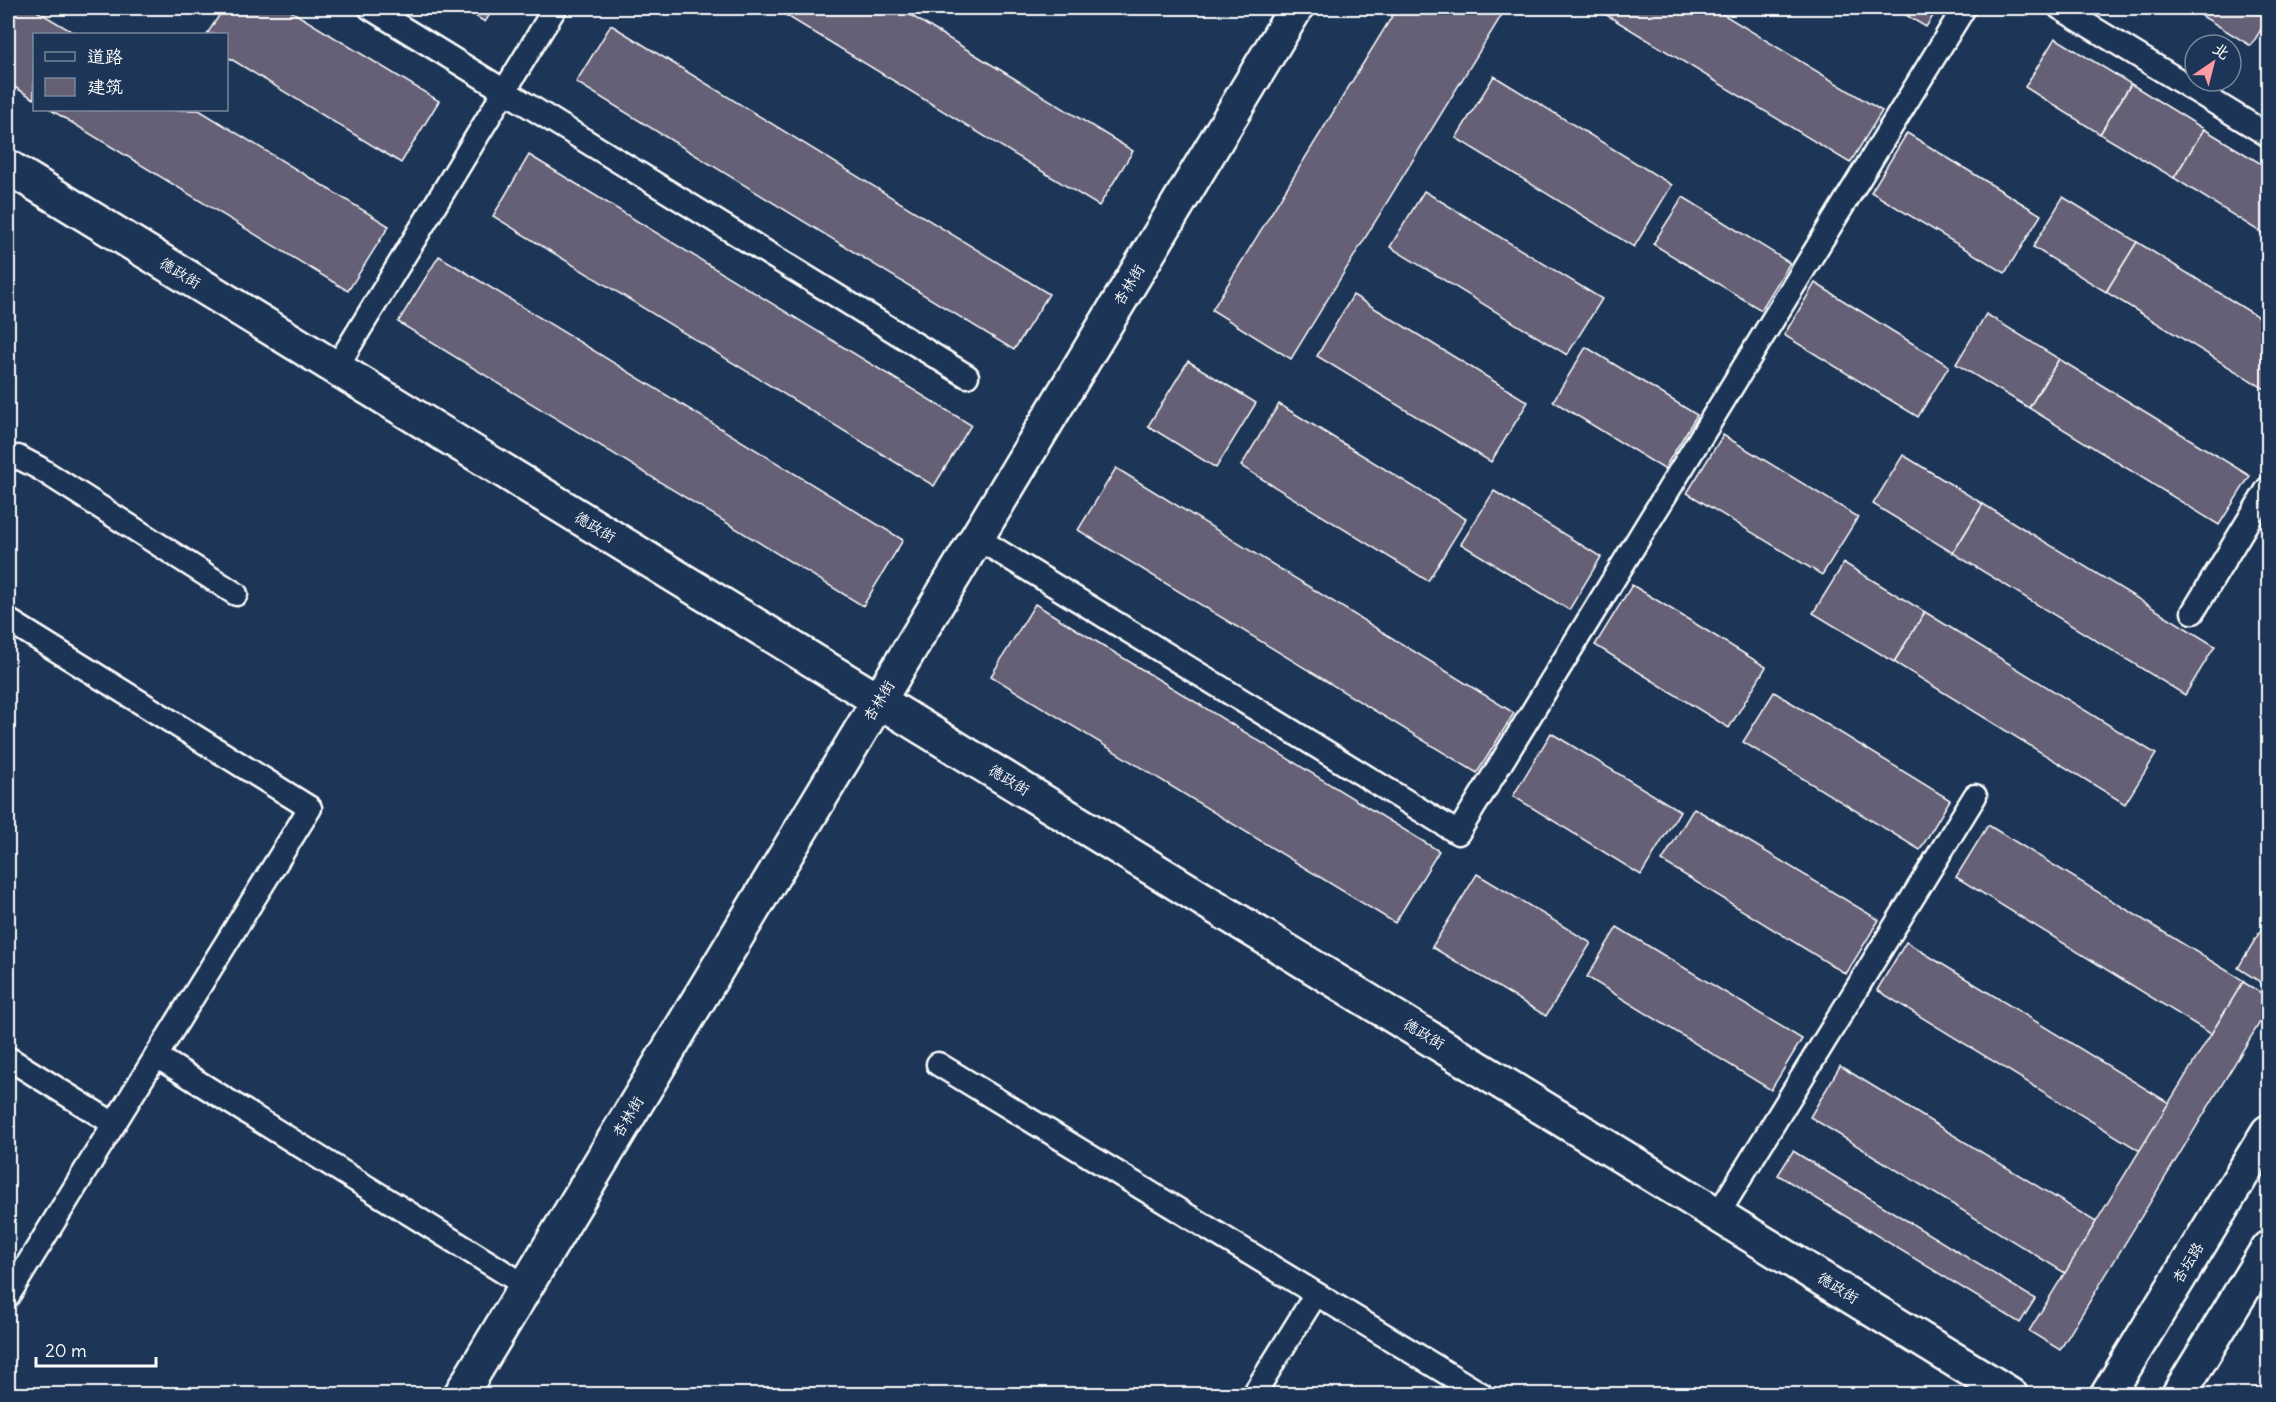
<svg xmlns="http://www.w3.org/2000/svg" width="2276" height="1402" viewBox="0 0 2276 1402" font-family="Delius,'LXGW WenKai TC',sans-serif">
<style>
.building{fill:#656074;stroke:#fff;stroke-width:1.5}
.lines{fill:none;stroke-linecap:round;stroke-linejoin:round}
.service-casing{stroke:#fff;stroke-width:27}
.tertiary-casing{stroke:#fff;stroke-width:38}
.service{stroke:#1d3557;stroke-width:22}
.tertiary{stroke:#1d3557;stroke-width:33}
.labels{text-anchor:middle;stroke-width:4.5;stroke-linejoin:round;paint-order:stroke}
.street-label{font-size:15px;fill:#fff;stroke:#1d3557}
</style>
<rect width="100%" height="100%" fill="#1d3557"/>
<filter id="ink" filterUnits="userSpaceOnUse"><feTurbulence type="fractalNoise" baseFrequency=".0167" numOctaves="2"/><feDisplacementMap in="SourceGraphic" scale="12" xChannelSelector="R" yChannelSelector="G"/><feConvolveMatrix kernelMatrix="1 2 1 2 8 2 1 2 1" color-interpolation-filters="sRGB"/></filter>
<g filter="url(#ink)">
<g class="building">
<polygon points="8,8 32,8 76,34 34,34 34,99 8,83"/>
<polygon points="224,8 286,8 439,101 401,163 226,56 226,34 207,34"/>
<polygon points="462,8 494,8 485,22"/>
<polygon points="774,8 899,8 1133,151 1099,206"/>
<polygon points="1397,8 1506,8 1291,359 1212,310"/>
<polygon points="1595,8 1713,8 1882,111 1850,163"/>
<polygon points="1894,8 1938,8 1926,27"/>
<polygon points="2189,8 2268,8 2268,18 2251,46"/>
<polygon points="611,25 1049,294 1014,350 576,82"/>
<polygon points="2055,38 2131,84 2100,134 2025,87"/>
<polygon points="1494,76 1672,185 1634,247 1456,138"/>
<polygon points="2131,84 2204,129 2174,178 2100,134"/>
<polygon points="51,110 199,110 389,226 348,291"/>
<polygon points="2204,129 2268,168 2268,237 2174,178"/>
<polygon points="1907,133 2041,215 2005,273 1871,192"/>
<polygon points="529,155 971,425 934,486 493,216"/>
<polygon points="1424,191 1602,299 1567,355 1390,247"/>
<polygon points="1683,197 1790,263 1761,310 1653,244"/>
<polygon points="2063,197 2137,242 2106,292 2033,247"/>
<polygon points="2137,242 2268,323 2268,391 2106,292"/>
<polygon points="439,256 903,540 863,606 398,322"/>
<polygon points="1815,283 1949,366 1918,417 1784,335"/>
<polygon points="1353,295 1528,402 1491,462 1317,356"/>
<polygon points="1986,314 2059,359 2029,408 1956,364"/>
<polygon points="1586,347 1697,415 1664,469 1553,401"/>
<polygon points="2059,359 2250,476 2219,525 2029,408"/>
<polygon points="1188,361 1256,403 1216,468 1148,426"/>
<polygon points="1279,404 1466,519 1428,581 1241,466"/>
<polygon points="1723,435 1858,517 1822,575 1687,493"/>
<polygon points="1903,455 1983,504 1953,553 1873,504"/>
<polygon points="1116,468 1514,713 1477,773 1078,530"/>
<polygon points="1494,491 1601,557 1569,610 1461,544"/>
<polygon points="1983,504 2215,646 2185,695 1953,553"/>
<polygon points="1844,563 1925,612 1894,662 1813,613"/>
<polygon points="1632,585 1766,667 1729,728 1595,645"/>
<polygon points="1035,604 1439,851 1395,923 991,676"/>
<polygon points="1925,612 2156,754 2125,804 1894,662"/>
<polygon points="1774,692 1950,800 1920,850 1743,742"/>
<polygon points="1551,733 1680,811 1641,875 1513,796"/>
<polygon points="1694,808 1879,920 1846,974 1662,861"/>
<polygon points="1988,825 2244,981 2211,1034 1956,877"/>
<polygon points="1477,874 1591,943 1546,1016 1432,947"/>
<polygon points="2268,918 2268,987 2238,968"/>
<polygon points="1617,927 1802,1039 1771,1090 1587,977"/>
<polygon points="1906,942 2169,1103 2140,1151 1877,990"/>
<polygon points="2243,982 2268,997 2268,1009 2060,1350 2029,1331"/>
<polygon points="1840,1066 2096,1222 2065,1273 1810,1117"/>
<polygon points="1793,1151 2035,1299 2020,1323 1778,1175"/>
</g>
<g class="lines">
<defs>
<g id="service">
<polyline points="370,8 967,376"/>
<polyline points="2060,8 2268,135"/>
<polyline points="336,368 555,8"/>
<polyline points="8,460 18,457 39,468 236,594"/>
<polyline points="977,538 1458,833 1964,8"/>
<polyline points="2193,612 2268,488"/>
<polyline points="8,620 310,808 114,1124 8,1058"/>
<polyline points="156,1056 526,1286"/>
<polyline points="938,1064 1481,1394"/>
<polyline points="1718,1214 1975,796"/>
<polyline points="8,1296 114,1124"/>
<polyline points="1254,1394 1316,1294"/>
</g>
<g id="tertiary">
<polyline points="8,167 2010,1394"/>
<polyline points="461,1394 1296,8"/>
<polyline points="2108,1394 2268,1132"/>
<polyline points="2179,1394 2268,1248"/>
</g>
</defs>
<use href="#service" class="service-casing"/>
<use href="#tertiary" class="tertiary-casing"/>
<use href="#service" class="service"/>
<use href="#tertiary" class="tertiary"/>
</g>
</g>
<g class="labels">
<g class="street-label">
<text transform="translate(180 273) rotate(31)" y="5">德政街</text>
<text transform="translate(1129 285) rotate(-59)" y="5">杏林街</text>
<text transform="translate(595 527) rotate(31)" y="5">德政街</text>
<text transform="translate(879 701) rotate(-59)" y="5">杏林街</text>
<text transform="translate(1009 780) rotate(31)" y="5">德政街</text>
<text transform="translate(1424 1034) rotate(31)" y="5">德政街</text>
<text transform="translate(628 1117) rotate(-59)" y="5">杏林街</text>
<text transform="translate(2188 1263) rotate(-59)" y="5">杏坛路</text>
<text transform="translate(1838 1288) rotate(32)" y="5">德政街</text>
</g>
</g>
<rect width="2276" height="1402" fill="none" stroke="#1d3557" stroke-width="30"/>
<rect x="15" y="15" width="2246" height="1372" fill="none" stroke="#fff" stroke-width="2" filter="url(#ink)"/>
<rect x="33" y="33" width="195" height="78" fill="#1d3557" stroke="#77869a" stroke-width="1.5"/>
<rect x="45" y="52" width="30" height="9" fill="#1d3557" stroke="#77869a" stroke-width="1.5"/>
<text x="87" y="63" font-size="18" fill="#ffffff">道路</text>
<rect x="45" y="78" width="30" height="18" fill="#656074" stroke="#77869a" stroke-width="1.5"/>
<text x="87" y="93" font-size="18" fill="#ffffff">建筑</text>
<g transform="translate(2213 63) rotate(35)"><circle r="28" fill="#1d3557" stroke="#77869a" stroke-width="1.5"/>
<path d="M0-4.5L10 22L0 15L-10 22Z" fill="#ff9aa2"/>
<text y="-9" font-size="16" font-weight="bold" text-anchor="middle" fill="#ffffff">北</text>
</g>
<path d="M36 1357v9h120v-9" fill="none" stroke="#ffffff" stroke-width="3"/>
<text x="45" y="1357" font-size="18" fill="#ffffff" stroke="#1d3557" stroke-width="4.5" paint-order="stroke">20 m</text>
</svg>
